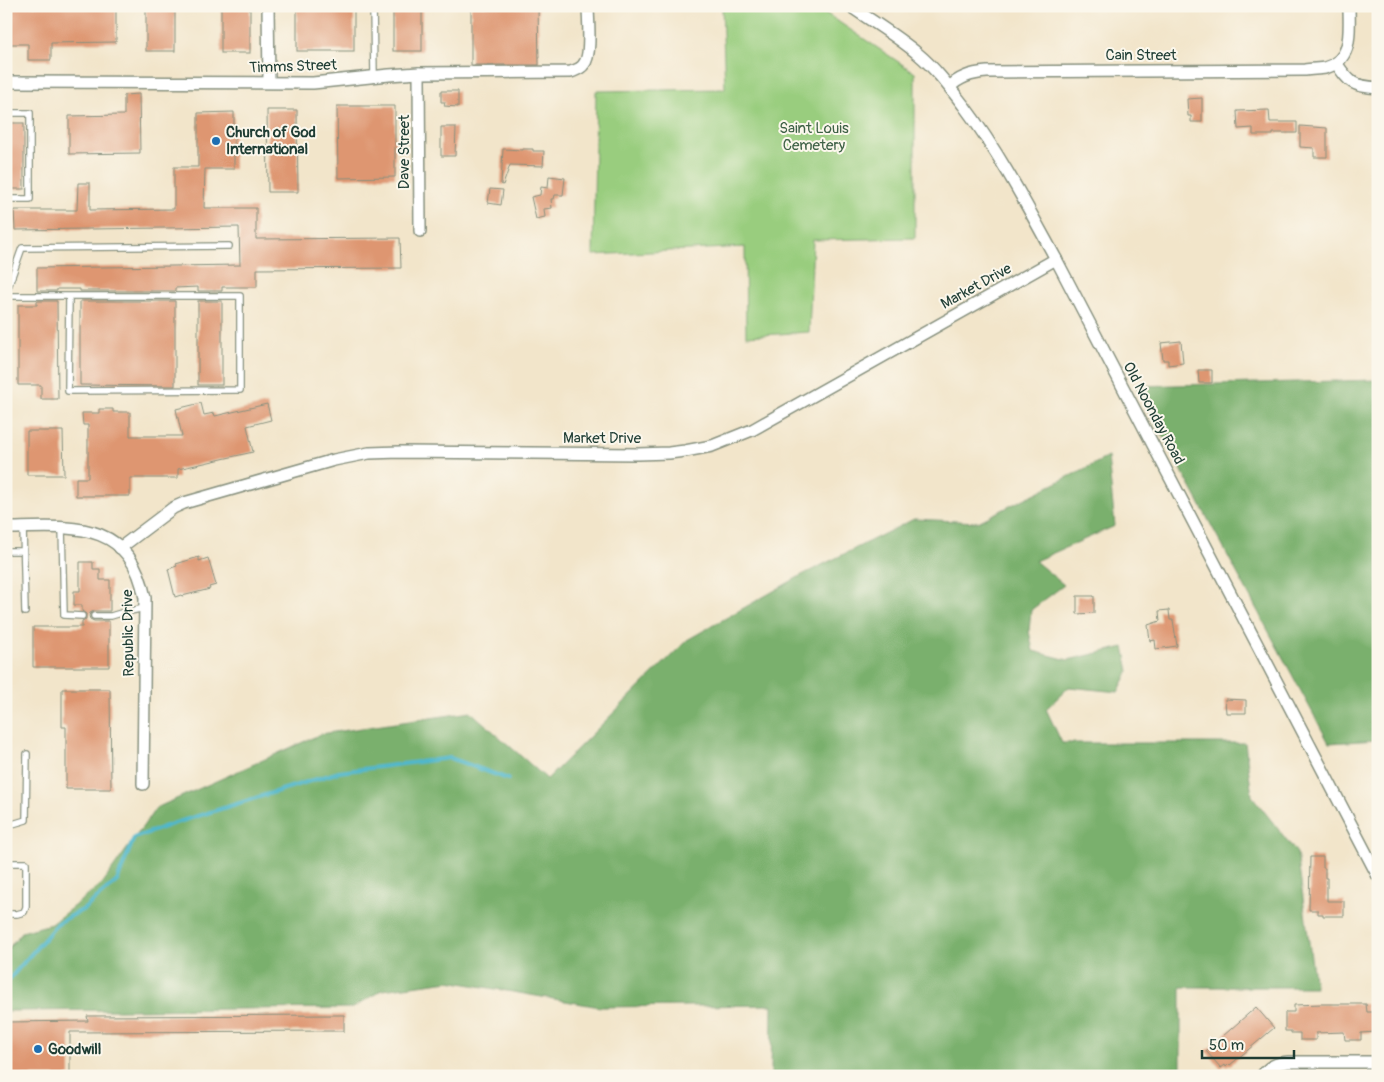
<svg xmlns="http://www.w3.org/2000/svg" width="1384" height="1082" viewBox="0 0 1384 1082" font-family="Pangolin,sans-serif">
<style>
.green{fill:#99cd7e;stroke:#5c8559}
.forest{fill:#7ab06d;stroke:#4c7650}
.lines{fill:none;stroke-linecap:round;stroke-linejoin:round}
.stream{stroke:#4fb7cc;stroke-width:4}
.building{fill:#de9671}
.service-casing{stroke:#88917f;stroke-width:8}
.minor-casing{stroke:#88917f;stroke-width:14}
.service{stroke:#fff;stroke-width:5.5}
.minor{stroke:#fff;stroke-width:11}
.poi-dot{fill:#1f6fb2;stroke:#fbf7ec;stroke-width:2}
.labels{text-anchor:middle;stroke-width:4;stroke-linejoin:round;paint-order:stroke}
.street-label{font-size:15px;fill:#1f3d34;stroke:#fbf7ec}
.park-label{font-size:15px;fill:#3e6146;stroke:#fbf7ec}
.poi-label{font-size:15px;font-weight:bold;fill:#1f3d34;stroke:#fbf7ec;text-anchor:start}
</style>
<rect width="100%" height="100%" fill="#fbf7ec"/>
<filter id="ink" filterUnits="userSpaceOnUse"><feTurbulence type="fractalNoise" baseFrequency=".02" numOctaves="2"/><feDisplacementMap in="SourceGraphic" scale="10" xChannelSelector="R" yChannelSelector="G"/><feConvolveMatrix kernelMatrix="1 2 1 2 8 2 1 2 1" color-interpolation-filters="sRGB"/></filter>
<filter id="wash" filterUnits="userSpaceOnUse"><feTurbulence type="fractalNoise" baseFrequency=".0096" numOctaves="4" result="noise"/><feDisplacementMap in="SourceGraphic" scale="20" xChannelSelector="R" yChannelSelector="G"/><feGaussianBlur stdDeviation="1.12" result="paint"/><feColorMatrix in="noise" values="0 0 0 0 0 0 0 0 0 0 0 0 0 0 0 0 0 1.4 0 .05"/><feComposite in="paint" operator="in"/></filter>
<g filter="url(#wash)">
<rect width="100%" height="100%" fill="#f2e5ca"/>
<polygon class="green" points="722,6 815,6 915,73 915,238 813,240 809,332 746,336 745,247 593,255 596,91 725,89"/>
<g class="forest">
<polygon points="1378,380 1378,740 1329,743 1136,386"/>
<polygon points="1108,457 1115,526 1035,561 1064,585 1031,610 1029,631 1033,651 1068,660 1124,647 1129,671 1118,692 1069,687 1046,709 1062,743 1245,743 1252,796 1297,853 1315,987 1181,987 1181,1076 771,1076 772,1005 600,1007 449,981 382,990 353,1008 6,1011 6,951 22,932 51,924 102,884 156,808 321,734 471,712 547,779 687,640 802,575 914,519 978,522"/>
</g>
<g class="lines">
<polyline class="stream" points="6,983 58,923 84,909 117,881 134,838 172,824 339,772 450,758 508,779"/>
</g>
<g id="blocks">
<g class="building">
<polygon points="6,6 116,6 116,42 51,43 51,60 28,60 28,44 6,44"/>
<rect x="146" y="6" width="29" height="45"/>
<rect x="221" y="6" width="29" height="47"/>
<rect x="297" y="6" width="57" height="45"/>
<rect x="393" y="6" width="29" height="45"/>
<polygon points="471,6 538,6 539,65 471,65"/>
<polygon points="441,91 458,91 458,107 444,106 445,102 441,102"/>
<polygon points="139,94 140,153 69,154 69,116 124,115 124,95"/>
<polygon points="1202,98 1202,122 1191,122 1191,116 1188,116 1187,99"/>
<polygon points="337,106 395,106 395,177 338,178"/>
<polygon points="267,110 297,110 298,192 268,192"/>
<polygon points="1269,110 1270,122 1297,122 1297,133 1273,133 1273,135 1253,135 1253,128 1238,129 1237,111"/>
<polygon points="234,112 234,169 205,169 204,208 256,208 256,239 400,238 401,268 257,269 257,287 222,287 222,291 198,291 198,287 175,288 175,291 80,291 80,289 57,289 57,291 37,291 37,268 240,265 239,227 15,230 14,210 77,210 78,183 90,183 90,210 174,209 174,167 198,167 198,113"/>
<rect x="6" y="123" width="18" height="66"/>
<polygon points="1300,126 1327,128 1327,157 1314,157 1314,148 1300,147"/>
<polygon points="441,127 456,127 455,156 441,156"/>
<polygon points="503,149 523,150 523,149 533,149 533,151 544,151 543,166 510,165 503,185 501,184"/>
<polygon points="549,176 565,178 563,195 555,195 554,199 551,199 552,208 544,209 545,217 536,219 531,197 540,195 541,187 548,188"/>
<polygon points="490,189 503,190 501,205 488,203"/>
<polygon points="37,301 57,301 58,399 41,399 41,385 18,385 18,305 37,305"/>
<polygon points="80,301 175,301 175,386 80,385"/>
<rect x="198" y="301" width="24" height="84"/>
<polygon points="1181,341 1183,363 1168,365 1168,360 1163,360 1161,343"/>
<polygon points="1198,370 1212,370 1212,383 1199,383"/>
<polygon points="201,403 204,415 214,413 215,416 267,404 271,420 247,426 253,452 178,469 178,478 130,478 130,496 76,496 76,478 88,478 88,425 83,425 82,413 99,413 99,409 113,409 113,412 130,412 130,436 182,436 176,409"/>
<polygon points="27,431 63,431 64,475 27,475"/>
<polygon points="199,557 199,561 208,558 216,585 209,587 210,589 182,596 181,595 175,597 168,569 177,566 176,564"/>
<polygon points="80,562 93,562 93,569 100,569 100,580 110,580 110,611 94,611 90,613 89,616 90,619 94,621 109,621 109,667 33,667 33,627 82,627 82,621 86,619 86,614 82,611 82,605 74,605 74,591 80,591"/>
<polygon points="1077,596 1094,596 1094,613 1077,614"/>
<polygon points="1169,610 1170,620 1173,620 1177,646 1156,649 1155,640 1150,641 1148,625 1160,621 1159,611"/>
<polygon points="62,689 110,689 111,789 66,789 66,727 62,727"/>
<polygon points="1225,699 1246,700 1246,713 1226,713"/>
<polygon points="1310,857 1323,857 1323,868 1325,868 1325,878 1327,878 1327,901 1344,901 1344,916 1323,916 1323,914 1318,914 1318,910 1309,910"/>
<polygon points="1322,1004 1366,1004 1367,1012 1376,1012 1376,1032 1361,1033 1361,1040 1345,1040 1344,1032 1316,1033 1316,1040 1300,1040 1300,1033 1291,1033 1291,1031 1285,1031 1285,1012 1294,1012 1294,1005"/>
<polygon points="1256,1007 1274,1028 1230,1065 1229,1064 1226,1067 1225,1065 1221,1068 1206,1051"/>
<polygon points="344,1015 344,1031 70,1032 70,1076 6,1076 6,1022 88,1021 87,1016"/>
</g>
</g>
</g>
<g filter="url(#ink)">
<use href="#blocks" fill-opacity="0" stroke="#88917f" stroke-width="1"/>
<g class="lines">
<defs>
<g id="service">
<polyline points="373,6 374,76"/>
<polyline points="6,113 30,113 30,199 6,199"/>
<polyline points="6,293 22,248 229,246"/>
<polyline points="6,296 240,296 240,390 68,391 69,296"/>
<polyline points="62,527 64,615 82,616"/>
<polyline points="23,528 25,612"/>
<polyline points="6,551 23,551"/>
<polyline points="94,616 111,616 121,613 145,608"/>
<polyline points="6,826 26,820 27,754"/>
<polyline points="6,863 26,863 26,907 24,912 17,914 6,914"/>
</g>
<g id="minor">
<polyline points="268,6 269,82"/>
<path d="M850,6C873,22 897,36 918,54C936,69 950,88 964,106C1000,154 1027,206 1056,259L1378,876"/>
<path d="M1336,63C1350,83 1352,86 1378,88"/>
<polyline points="419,73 420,231"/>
<path d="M6,82L313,83L389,75L419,73L571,72C576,70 581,69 584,64C592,55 588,19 588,6"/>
<path d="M950,87C960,76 973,73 987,72L1305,70C1311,69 1319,69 1325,68C1354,60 1349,30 1349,6"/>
<path d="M6,528C70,527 130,518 145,598L143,784"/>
<polyline points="120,548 173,508 184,503 334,460 369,453 400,452 638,454 669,453 685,451 712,446 752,430 1056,259"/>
<path d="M1262,1076C1268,1066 1277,1063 1288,1062H1371L1378,1064"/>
</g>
</defs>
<use href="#service" class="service-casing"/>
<use href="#minor" class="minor-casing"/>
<use href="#service" class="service"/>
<use href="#minor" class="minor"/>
</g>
</g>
<g class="poi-dot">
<circle cx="216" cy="141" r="5"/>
<circle cx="38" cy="1049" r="5"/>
</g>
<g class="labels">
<g class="street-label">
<text x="1141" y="60">Cain Street</text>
<text transform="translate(293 66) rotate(-2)" y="5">Timms Street</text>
<text transform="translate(404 152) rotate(-90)" y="5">Dave Street</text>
<text transform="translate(976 286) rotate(-29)" y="5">Market Drive</text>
<text transform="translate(1154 413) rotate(62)" y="5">Old Noonday Road</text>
<text x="602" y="443">Market Drive</text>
<text transform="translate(128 633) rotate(-91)" y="5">Republic Drive</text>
</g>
<g class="park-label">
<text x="814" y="133">Saint Louis<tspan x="814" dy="17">Cemetery</tspan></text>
</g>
<g class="poi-label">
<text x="226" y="137">Church of God<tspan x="226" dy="17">International</tspan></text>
<text x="48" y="1054">Goodwill</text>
</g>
</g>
<rect width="1384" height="1082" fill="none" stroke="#fbf7ec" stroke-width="25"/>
<path d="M1202 1050v8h92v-8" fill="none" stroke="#1f3d34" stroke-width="2.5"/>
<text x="1209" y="1050" font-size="15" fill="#1f3d34" stroke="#fbf7ec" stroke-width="4" paint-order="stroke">50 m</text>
</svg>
